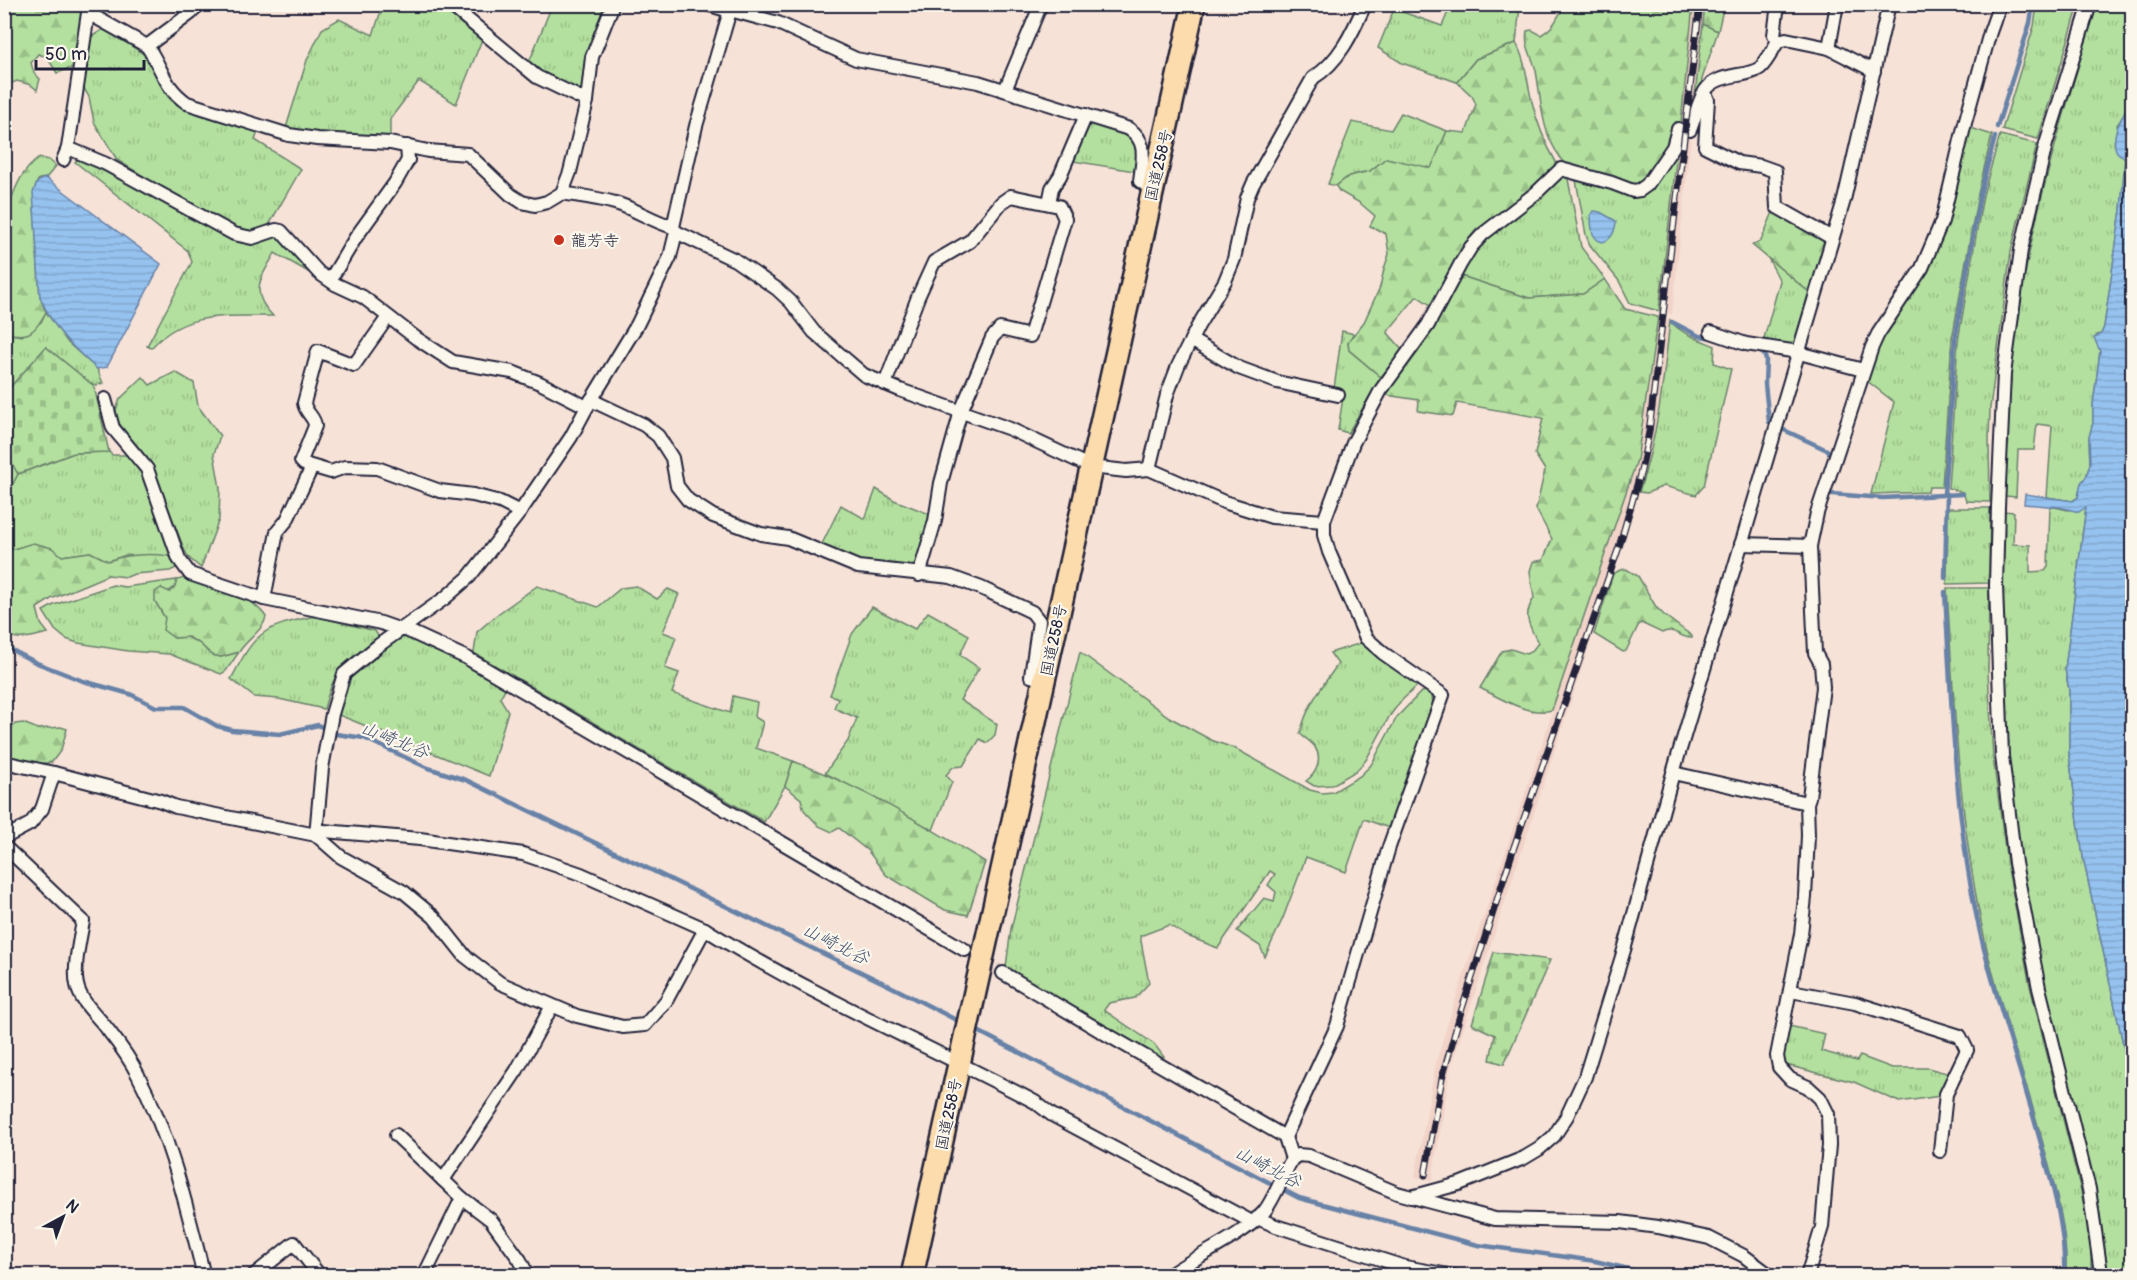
<svg xmlns="http://www.w3.org/2000/svg" width="2137" height="1280" viewBox="0 0 2137 1280" font-family="Pangolin,'Klee One',sans-serif">
<style>
.built{fill:#f2d3c8}
.grass{fill:url(#grass-tufts);stroke:#6a816c;stroke-width:1.5}
.forest{fill:url(#forest-firs);stroke:#6a816c;stroke-width:1.5}
.cemetery{fill:url(#cemetery-stones);stroke:#6a816c;stroke-width:1.5}
.water{fill:url(#water-rules);stroke:#6782a7;stroke-width:1.5}
.lines{fill:none;stroke-linecap:round;stroke-linejoin:round}
.stream{stroke:#6782a7;stroke-width:4.5}
.minor-tunnel{stroke:#ccbcb8;stroke-width:12;stroke-dasharray:12 6;stroke-linecap:butt}
.minor-casing{stroke:#22223b;stroke-width:16}
.trunk-casing{stroke:#22223b;stroke-width:26}
.minor{stroke:#fbf7ec;stroke-width:12}
.trunk{stroke:#fcdcac;stroke-width:21}
.rail-casing{stroke:#22223b;stroke-width:7}
.rail{stroke:#fbf7ec;stroke-width:4.5;stroke-dasharray:14;stroke-linecap:butt}
.poi-dot{fill:#c8321e;stroke:#fbf7ec;stroke-width:2}
.labels{text-anchor:middle;stroke-width:4.5;stroke-linejoin:round;paint-order:stroke}
.street-label{font-size:16px;fill:#22223b;stroke:#fbf7ec}
.poi-label{font-size:16px;fill:#22223b;stroke:#fbf7ec;text-anchor:start}
.water-label{font-size:18px;font-style:italic;fill:#445271;stroke:#fbf7ec}
</style>
<defs>
<pattern id="grass-tufts" width="24" height="20" patternUnits="userSpaceOnUse" patternTransform="scale(1.5)"><rect width="24" height="20" fill="#b3e09e"/><path d="M3 7l-1-3M5 7V3M7 7l1-3M15 17l-1-3M17 17v-4M19 17l1-3" fill="none" stroke="#9ac089"/></pattern>
<pattern id="forest-firs" width="22" height="20" patternUnits="userSpaceOnUse" patternTransform="scale(1.5)"><rect width="22" height="20" fill="#b3e09e"/><path d="M5 1l3.5 6h-7zM16 11l3.5 6h-7z" fill="#9ac089"/></pattern>
<pattern id="cemetery-stones" width="16" height="16" patternUnits="userSpaceOnUse" patternTransform="scale(1.5)"><rect width="16" height="16" fill="#b3e09e"/><path d="M2 7V4a2 2 0 0 1 4 0v3zM10 15v-3a2 2 0 0 1 4 0v3z" fill="#9ac089"/></pattern>
<pattern id="water-rules" width="6" height="5" patternUnits="userSpaceOnUse" patternTransform="scale(1.5)"><rect width="6" height="5" fill="#95c2ef"/><path d="M0 2.5h6" fill="none" stroke="#80a6ce"/></pattern>
</defs>
<rect width="100%" height="100%" fill="#f6e2d7"/>
<filter id="ink" filterUnits="userSpaceOnUse"><feTurbulence type="fractalNoise" baseFrequency=".0167" numOctaves="2"/><feDisplacementMap in="SourceGraphic" scale="12" xChannelSelector="R" yChannelSelector="G"/><feConvolveMatrix kernelMatrix="1 2 1 2 8 2 1 2 1" color-interpolation-filters="sRGB"/></filter>
<g filter="url(#ink)">
<g class="built">
<polygon points="1693,5 1705,5 1672,314 1659,311"/>
<polygon points="1658,317 1670,320 1663,385 1647,469 1451,1066 1432,1180 1415,1177 1436,1063 1449,1019 1637,461"/>
</g>
<g class="grass">
<polygon points="383,5 441,5 452,10 483,37 456,104 419,81 390,119 390,136 318,133 286,128 307,60 322,29 339,19 373,35"/>
<polygon points="552,5 609,5 582,92 579,94 528,65"/>
<polygon points="1451,5 1520,5 1516,43 1476,59 1457,82 1402,63 1378,48 1394,9 1442,26"/>
<polygon points="2037,5 2079,5 2038,139 2002,130 2034,26"/>
<path d="M2097,5H2132V60C2126,69 2130,74 2131,83C2133,97 2126,114 2117,125L2125,158L2121,210L2104,327L2101,334L2097,335L2100,351L2093,405V423L2089,437L2090,464L2086,477L2081,483L2078,497L2072,501L2047,497L2052,426L2037,424L2034,450H2018L2016,497L2005,496C2008,433 2009,371 2019,309C2035,205 2066,105 2097,5Z"/>
<polygon points="1703,24 1718,31 1702,79 1697,104 1694,105"/>
<path d="M105,28L146,56C157,68 159,86 169,98C182,113 237,125 258,132L255,140L301,169L266,230L252,233L235,230L183,201L180,197L157,184L154,187L145,177L117,160L94,122L89,97L81,83L88,39Z"/>
<polygon points="1401,113 1447,131 1431,169 1386,158 1370,171 1349,176 1336,186 1328,184 1352,122 1391,130"/>
<polygon points="1093,120 1126,131 1138,149 1134,171 1073,161 1088,123"/>
<polygon points="1968,127 1992,135 1978,194 1952,339 1942,487 1929,487 1928,492 1871,494 1894,402 1866,380 1876,346 1926,271"/>
<polygon points="2000,135 2037,144 2011,251 1990,408 1989,440 1990,502 1966,501 1963,492 1948,488 1958,341 1983,195"/>
<polygon points="1678,144 1659,311 1630,303 1619,281 1590,245 1586,235 1576,180 1578,178"/>
<path d="M80,157L233,237L278,233L312,274L275,253C260,279 249,292 273,316C226,317 186,310 151,348L147,346L192,262L188,251L75,162Z"/>
<polygon points="1563,175 1568,179 1581,247 1605,279 1583,294 1529,298 1461,276 1472,254 1486,239"/>
<polygon points="1768,258 1809,292 1793,347 1763,342 1780,281"/>
<polygon points="46,312 68,343 97,369 103,383 94,386 46,347 5,393 5,333 22,336 41,322"/>
<path d="M1670,320C1679,333 1701,340 1715,346L1714,363L1731,369L1704,486L1696,495L1664,486L1647,493L1639,492C1658,436 1664,378 1670,320Z"/>
<polygon points="1342,331 1354,334 1348,342 1349,350 1381,377 1348,433 1338,430 1344,391 1334,389"/>
<polygon points="175,372 194,383 198,406 220,436 214,454 220,488 219,519 201,568 189,558 184,549 151,463 117,421 116,410 120,399 143,377 150,385"/>
<path d="M109,452L112,455H128L140,470L175,561L126,555L108,561L90,552L62,556C41,539 28,545 5,551L4,510L7,495L18,474L74,453Z"/>
<polygon points="876,489 894,500 932,515 919,563 912,570 863,564 821,546 841,505 865,519"/>
<path d="M2050,506L2068,510L2086,507L2065,669L2069,690V755L2083,857L2132,1086V1275H2105C2104,1176 2063,1080 2044,984C2036,944 2027,904 2021,864C2002,748 2003,628 2003,511L2014,512L2013,544L2030,545V572L2045,571L2048,567Z"/>
<polygon points="1948,508 1990,508 1989,583 1947,584"/>
<polygon points="177,580 175,587 155,601 165,618 174,638 187,637 199,643 212,655 221,657 239,652 226,671 221,674 169,654 128,651 78,643 66,639 55,630 43,611 54,605 113,585 125,587"/>
<polygon points="537,586 598,607 621,588 636,586 657,599 668,589 679,594 663,632 676,637 665,668 679,673 672,693 730,713 733,696 757,702 755,717 763,722 756,748 793,761 785,786 764,822 474,653 477,632 499,613"/>
<path d="M1947,588H1989L1988,671L1993,758L2007,863L2030,986L2081,1191L2091,1240V1275H2066C2068,1235 2057,1194 2046,1155C2028,1084 2002,1016 1986,945C1959,827 1954,707 1947,588Z"/>
<polygon points="872,607 915,629 928,612 969,635 960,655 979,668 960,700 997,724 995,735 987,743 980,739 963,766 953,767 946,775 952,782 933,830 825,773 848,741 857,718 834,708 838,698 830,695 852,634"/>
<path d="M315,616L375,631L380,639C344,663 335,666 324,709L279,699L254,697L231,679C239,665 247,646 261,635C274,624 298,620 315,616Z"/>
<polygon points="409,637 461,662 506,687 500,698 508,711 489,776 339,715 348,681 357,671 399,638"/>
<path d="M1361,643L1417,682L1418,685L1400,702L1389,717L1366,760L1356,771L1332,785L1314,786L1306,781C1316,774 1323,760 1315,747C1312,742 1305,738 1300,734C1307,705 1321,688 1338,664L1330,653Z"/>
<polygon points="1080,652 1169,717 1211,740 1236,749 1310,790 1322,793 1333,792 1360,776 1371,765 1397,717 1421,692 1427,691 1432,695 1433,707 1389,828 1364,819 1346,872 1306,857 1283,918 1265,957 1260,946 1237,931 1264,898 1274,901 1276,892 1268,885 1275,874 1270,871 1218,948 1187,936 1169,925 1140,936 1149,983 1135,998 1109,1003 1104,1010 1154,1044 1164,1057 1162,1061 1006,967 1011,929"/>
<polygon points="1789,1026 1825,1034 1821,1051 1857,1061 1860,1056 1892,1068 1928,1068 1950,1074 1940,1096 1899,1102 1854,1082 1786,1065 1782,1054"/>
</g>
<g class="forest">
<polygon points="5,5 84,5 74,67 57,73 47,57 38,54 31,63 34,73 40,79 37,90 31,85 17,81 9,84 5,90"/>
<path d="M1568,5H1693L1681,122L1677,126L1670,146L1646,182L1634,187L1568,167C1540,136 1543,109 1536,71C1533,57 1524,46 1527,31L1532,30L1541,35C1560,24 1554,15 1568,5Z"/>
<polygon points="1705,5 1724,5 1718,31 1703,24"/>
<path d="M1516,43C1526,61 1527,82 1532,102C1537,123 1545,143 1556,162L1555,168L1480,230L1465,246L1432,306L1417,296L1389,330L1388,333L1403,350L1381,377L1349,350L1348,342L1364,322L1380,287L1384,269L1389,254L1386,234L1370,226L1375,216L1360,203L1339,191L1336,186L1349,176L1370,171L1386,158L1431,168L1447,131L1466,133L1476,104L1472,96L1457,82L1476,59Z"/>
<path d="M39,158L49,160L56,166L46,178L39,179L36,184L34,204L40,297L46,312C34,334 29,338 5,333L4,210H7C16,188 19,173 39,158Z"/>
<polygon points="1773,212 1825,240 1809,292 1752,245 1761,241"/>
<path d="M1461,276L1529,298L1583,294L1605,279L1625,309L1658,317L1637,460L1552,710C1528,716 1502,699 1480,688L1502,651L1511,649L1526,654L1532,651L1538,643C1529,624 1522,617 1534,598L1530,571L1533,562L1543,560L1552,539L1536,509L1545,470L1535,454L1543,418L1457,403L1453,416L1418,411L1419,400L1385,395L1418,352L1436,325Z"/>
<polygon points="5,451 18,474 7,495 5,510"/>
<path d="M33,543L52,548L62,556L90,552L108,561C129,554 147,553 169,556L175,561L176,568L170,571L134,574L127,577L108,575L51,599L37,608L41,624L48,633C34,636 17,643 5,633L4,552Z"/>
<path d="M1626,569L1638,576L1656,607L1664,615L1692,636V638C1681,639 1673,626 1662,633L1641,623L1638,626L1626,651L1623,652L1594,634L1613,574L1620,570Z"/>
<path d="M185,578C210,587 252,594 266,617C263,631 247,639 239,652L221,657L212,655L199,643L188,637L174,638L163,630L165,618L155,601V592L161,588L170,592L175,587L177,580Z"/>
<polygon points="23,723 38,729 61,727 67,729 61,750 52,762 35,765 5,759 4,737 15,724"/>
<path d="M793,761C860,786 924,824 985,862L968,915L945,910L886,875L868,851L839,828L832,832L819,826L804,810L801,799L785,786Z"/>
</g>
<g class="cemetery">
<polygon points="46,347 94,386 109,452 74,453 18,474 5,451 5,393"/>
<polygon points="1494,952 1550,960 1504,1064 1490,1060 1495,1035 1472,1024"/>
</g>
<g class="water">
<path d="M2132,60V1086L2083,857L2069,755V690L2065,669L2086,507L2079,512L2059,507L2024,504L2025,494L2073,501L2078,497L2081,483L2086,477L2090,464L2089,437L2093,423V405L2100,351L2094,338L2101,334L2104,327L2121,210L2125,158C2120,155 2116,153 2115,147C2112,128 2126,115 2130,97C2131,93 2132,87 2131,82C2130,73 2126,68 2132,60Z"/>
<path d="M46,178L161,264L107,367L97,369C71,346 54,330 40,297L33,193C36,185 36,180 46,178Z"/>
<path d="M1594,211L1600,212L1616,221C1616,235 1603,252 1593,234C1591,228 1591,220 1591,214Z"/>
</g>
<g class="lines">
<g class="stream">
<polyline points="1997,127 2030,23 2033,4"/>
<polyline points="1672,322 1699,336 1714,338"/>
<polyline points="1759,351 1764,354 1766,360 1765,384 1769,422"/>
<polyline points="1784,430 1827,450 1833,458"/>
<polyline points="1832,494 1883,498 1963,494"/>
<polyline points="1944,494 1955,340 1980,194 1995,137"/>
<polyline points="1945,578 1947,494"/>
<path d="M1945,592C1952,711 1955,833 1984,949C2002,1018 2026,1086 2044,1155C2055,1193 2066,1235 2064,1276"/>
<polyline points="4,646 37,663 83,681 130,694 156,707 184,707 217,726 232,730 280,734 318,725 336,734 364,738 428,768 466,780 894,988 962,1023"/>
<polyline points="972,1028 1299,1198 1478,1245 1595,1261 1658,1276"/>
</g>
<polyline class="minor-tunnel" points="965,950 1003,973"/>
<defs>
<g id="minor">
<polyline points="449,4 537,77 587,101"/>
<polyline points="706,4 730,11"/>
<polyline points="2090,4 2046,144 2021,250 2004,374 1998,507 1996,586 2002,756 2015,863 2039,988 2089,1189 2100,1266 2100,1276"/>
<path d="M730,10L778,23L856,59L978,82L1129,129C1149,142 1142,161 1140,181L1152,190"/>
<polyline points="1778,41 1774,35 1778,4"/>
<path d="M147,46C163,69 163,86 187,103L289,135L317,139L390,143L428,151L468,154L511,195L522,202L535,205L547,202L562,193C580,196 598,198 615,203C636,209 652,221 673,227"/>
<polyline points="1829,48 1837,4"/>
<polyline points="1005,90 1041,4"/>
<polyline points="1705,93 1708,100 1705,146 1739,163 1761,166 1775,171 1777,207 1832,238"/>
<path d="M1690,130C1695,118 1698,102 1705,91C1717,72 1747,78 1760,68C1767,62 1773,49 1778,41L1786,39L1829,48L1874,71"/>
<polyline points="68,148 106,164 234,234 252,238 276,230 281,231 319,273 335,284 363,297 416,338 453,362 512,372 540,383 587,407"/>
<polyline points="63,160 68,148 88,13 147,46 191,13 198,4"/>
<polyline points="562,193 570,172 587,101 592,57 613,4"/>
<polyline points="1049,203 1052,188 1060,176 1086,115"/>
<polyline points="676,232 735,260 777,289 791,302 814,332 864,375 900,390 1010,429 1091,467 1126,471 1149,469 1224,502 1272,517 1324,521"/>
<polyline points="330,280 356,237 395,183 408,160 407,146"/>
<path d="M388,317L354,365L318,351L304,403C305,413 315,417 315,426L301,461L304,464L331,472L345,467L377,468L440,491L473,495L500,502L520,512"/>
<polyline points="1711,332 1746,344 1792,351 1863,370"/>
<polyline points="1191,340 1239,368 1277,382 1338,395"/>
<polyline points="885,384 918,297 934,262 970,241 1001,203 1011,196 1059,206 1065,219 1030,336 1000,329 992,338 961,411 941,483 935,521 919,575"/>
<polyline points="105,399 113,428 147,469 179,559 190,574 264,599 381,623 401,630"/>
<polyline points="591,400 644,425 658,436 672,458 677,486 688,500 713,516 761,534 788,538 858,567 951,577 981,588 1032,612 1039,621 1031,676 1044,680"/>
<path d="M1149,469L1167,395L1178,366L1198,326L1225,281L1234,259L1247,198L1253,184L1313,78C1339,62 1353,32 1365,4"/>
<polyline points="1741,544 1810,546"/>
<polyline points="264,599 277,532 287,520 312,467"/>
<polyline points="404,629 467,658 965,950"/>
<polyline points="4,764 13,764 54,773"/>
<polyline points="1673,773 1807,803"/>
<polyline points="316,835 322,768 332,714 344,674 379,645 445,598 469,577 520,512 571,437 587,407 637,325 670,257 676,232 673,227 696,126 732,4"/>
<polyline points="316,835 324,831 420,839 523,854 581,874 705,929"/>
<path d="M4,838L30,824L42,809L54,773L161,801L176,807L316,835L341,857L404,892L434,917L465,956L500,983L577,1016L623,1027L645,1025L666,1001L705,929C810,995 925,1044 1035,1102L1052,1115L1252,1222"/>
<path d="M4,846L83,921C80,940 73,967 77,985C81,1003 97,1015 108,1030C119,1044 130,1059 138,1075C171,1138 187,1208 204,1276"/>
<polyline points="1003,973 1099,1030 1285,1137 1292,1159"/>
<polyline points="1791,991 1855,1003 1960,1036 1967,1050 1946,1094 1940,1151"/>
<polyline points="396,1135 443,1180"/>
<polyline points="1285,1137 1337,1026 1389,847 1443,695 1383,653 1366,638 1329,552 1324,535 1324,521 1353,443 1381,390 1428,325 1461,263 1471,247 1483,234 1536,193 1561,169 1612,183 1633,191 1640,190 1647,185 1673,147 1678,129"/>
<polyline points="1411,1197 1459,1184 1524,1158 1539,1149 1554,1136 1567,1116 1585,1077 1624,950 1673,773 1844,200 1889,4"/>
<polyline points="462,1198 491,1220 520,1260 528,1276"/>
<polyline points="1257,1218 1276,1226 1405,1267 1454,1276"/>
<polyline points="253,1276 294,1243 320,1276"/>
<polyline points="424,1276 462,1198 443,1180 517,1070 552,1006"/>
<path d="M1168,1276C1196,1256 1241,1237 1263,1213C1273,1202 1284,1173 1292,1159L1298,1155L1309,1156L1397,1193L1495,1219L1620,1222L1658,1227L1709,1238L1744,1256L1771,1276"/>
<polyline points="1807,1276 1822,1227 1829,1145 1828,1114 1820,1098 1808,1087 1790,1079 1779,1067 1777,1056 1801,934 1805,897 1808,835 1807,803 1809,797 1823,687 1821,664 1815,653 1810,546 1817,513 1872,347 1878,334 1922,268 1942,221 1965,123 1990,32 2000,4"/>
</g>
<polyline id="trunk" points="912,1276 1194,4"/>
</defs>
<use href="#minor" class="minor-casing"/>
<use href="#trunk" class="trunk-casing"/>
<use href="#minor" class="minor"/>
<use href="#trunk" class="trunk"/>
<defs>
<polyline id="rail" points="1425,1175 1442,1078 1460,1015 1514,847 1619,547 1641,471 1649,432 1700,4"/>
</defs>
<use href="#rail" class="rail-casing"/>
<use href="#rail" class="rail"/>
</g>
</g>
<circle class="poi-dot" cx="559" cy="240" r="6"/>
<g class="labels">
<g class="street-label">
<text transform="translate(1158 165) rotate(-77)" y="6">国道258号</text>
<text transform="translate(1053 640) rotate(-78)" y="6">国道258号</text>
<text transform="translate(948 1114) rotate(-78)" y="6">国道258号</text>
</g>
<g class="poi-label">
<text x="571" y="246">龍芳寺</text>
</g>
<g class="water-label">
<text transform="translate(395 740) rotate(22)" y="6">山崎北谷</text>
<text transform="translate(836 944) rotate(26)" y="6">山崎北谷</text>
<text transform="translate(1268 1167) rotate(27)" y="6">山崎北谷</text>
</g>
</g>
<rect width="2137" height="1280" fill="none" stroke="#fbf7ec" stroke-width="24"/>
<rect x="12" y="12" width="2113" height="1256" fill="none" stroke="#22223b" stroke-width="2" filter="url(#ink)"/>
<g transform="translate(63 1217) rotate(41)" stroke="#fbf7ec" stroke-width="4.5" paint-order="stroke">
<path d="M0-4.5L10 22L0 15L-10 22Z" fill="#22223b"/>
<text y="-9" font-size="16" font-weight="bold" text-anchor="middle" fill="#22223b">N</text>
</g>
<path d="M36 60v9h108v-9" fill="none" stroke="#22223b" stroke-width="3"/>
<text x="45" y="60" font-size="18" fill="#22223b" stroke="#fbf7ec" stroke-width="4.5" paint-order="stroke">50 m</text>
</svg>
